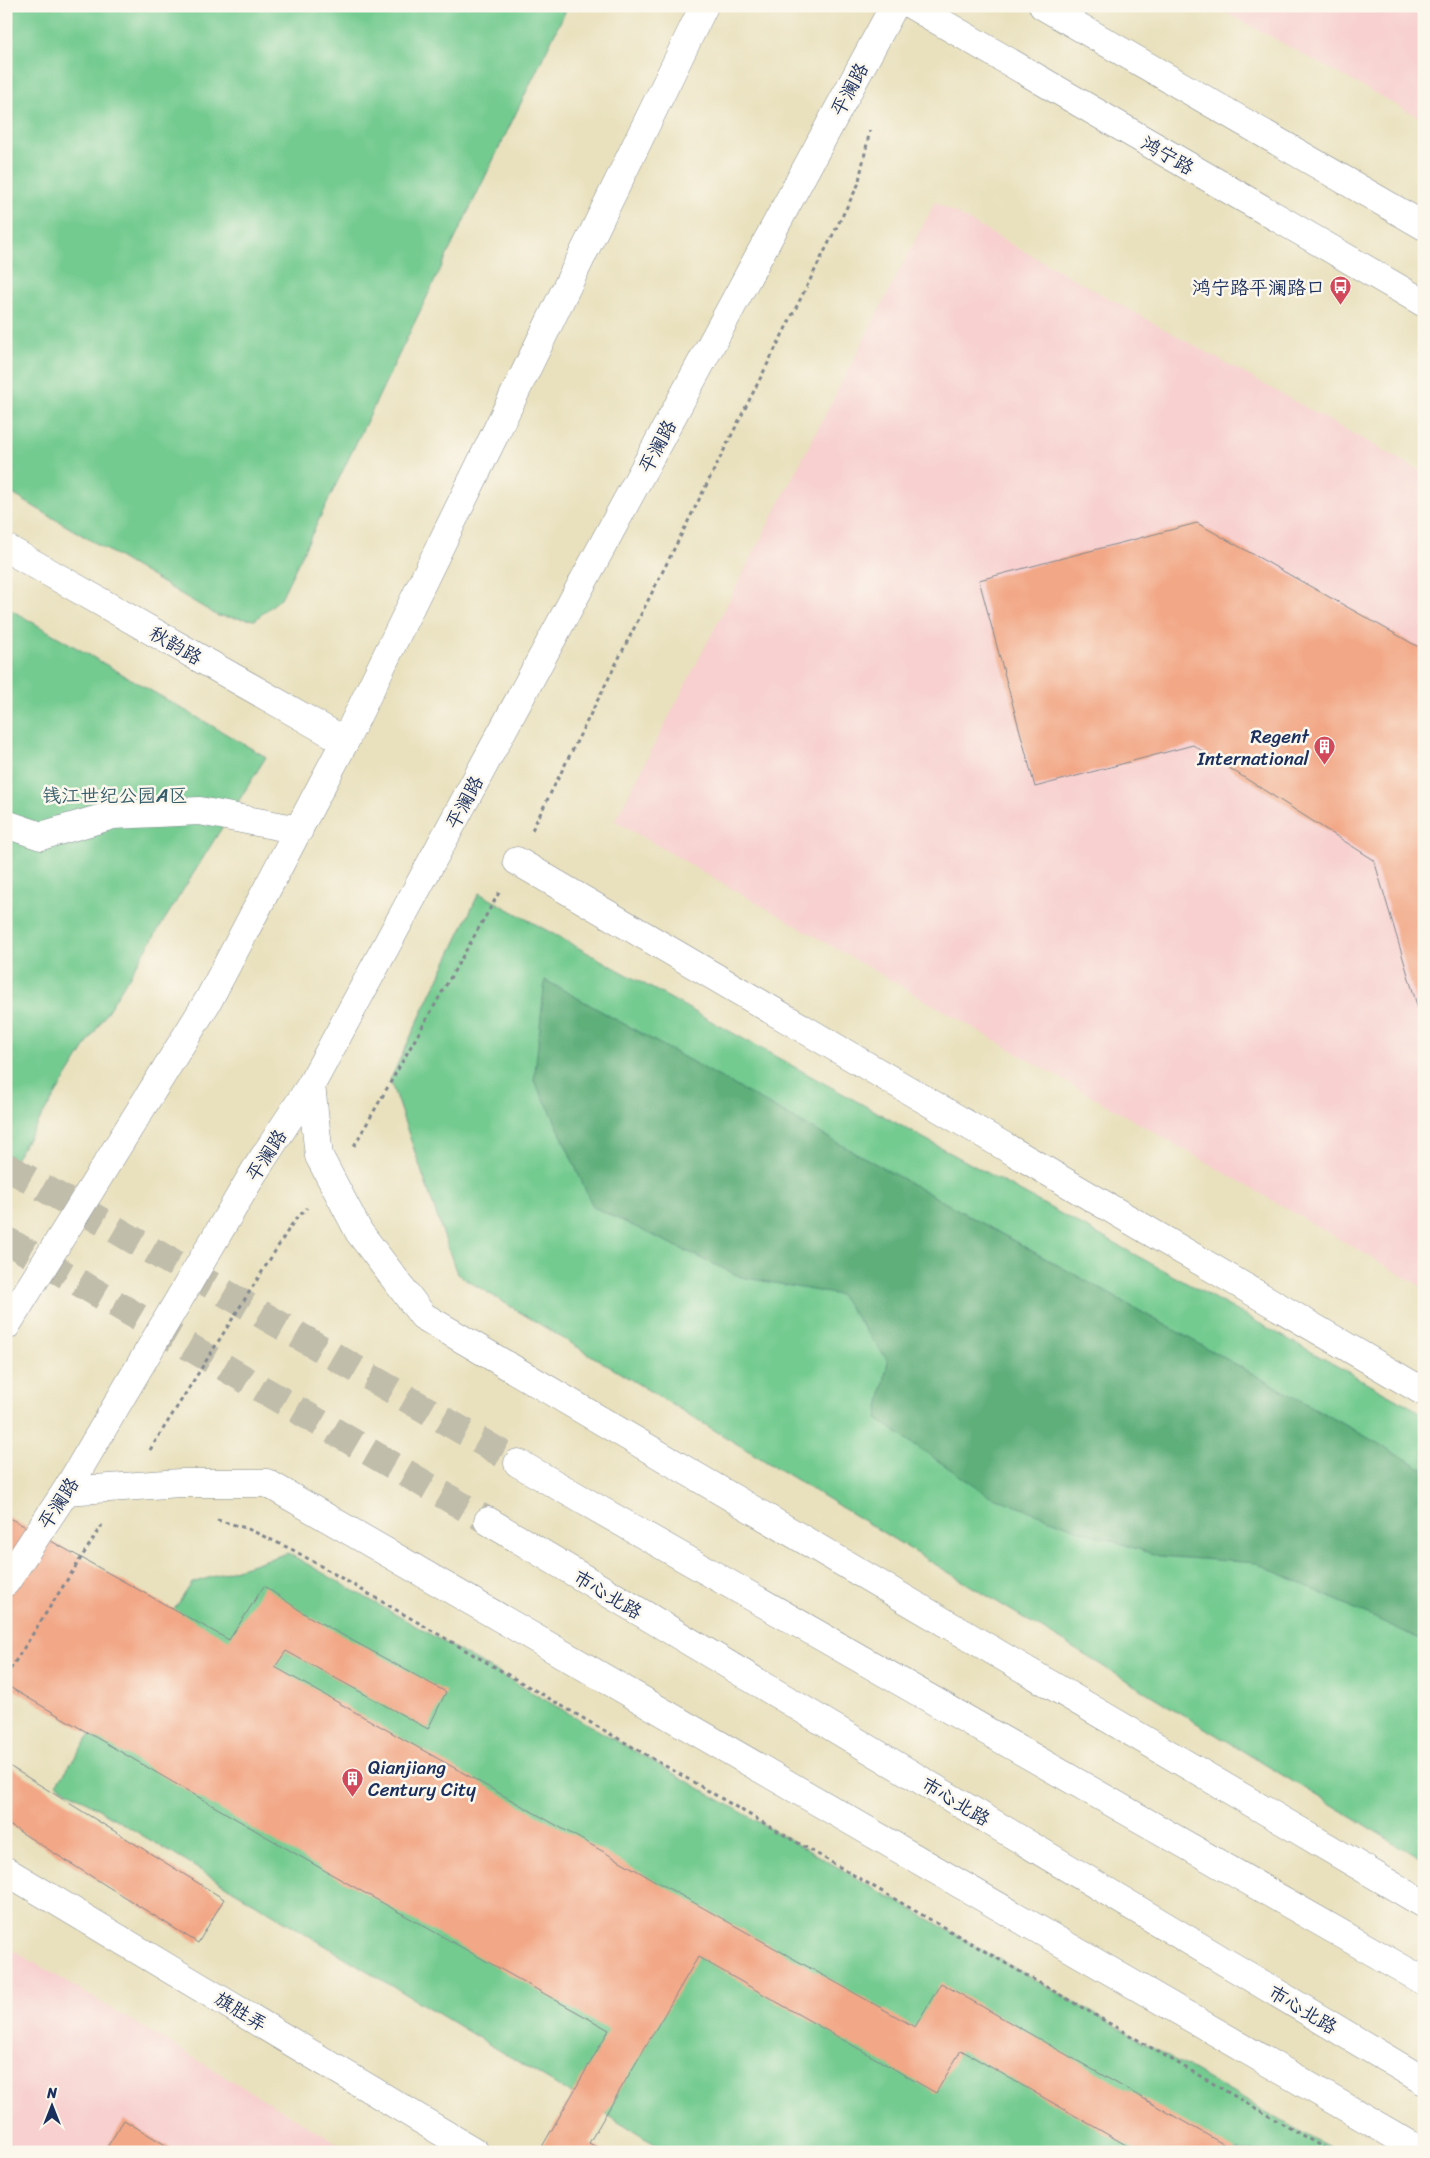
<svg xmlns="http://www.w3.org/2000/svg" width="1430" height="2158" viewBox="0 0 1430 2158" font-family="Sriracha,'LXGW WenKai TC',sans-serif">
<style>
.built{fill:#f7d0cf}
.green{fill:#73cb90;stroke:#477d77}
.forest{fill:#5eaf7a;stroke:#3c6f6c}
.building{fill:#f2a786}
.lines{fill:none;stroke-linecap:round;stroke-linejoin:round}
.major-tunnel{stroke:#c0bdab;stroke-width:28;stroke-dasharray:28 14;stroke-linecap:butt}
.minor-casing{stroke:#82888e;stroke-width:29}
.major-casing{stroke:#82888e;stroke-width:29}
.path{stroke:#82888e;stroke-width:3;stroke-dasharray:4 4;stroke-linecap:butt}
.minor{stroke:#fff;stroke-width:28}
.major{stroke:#fff;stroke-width:28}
.labels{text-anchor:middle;stroke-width:5;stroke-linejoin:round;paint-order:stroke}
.street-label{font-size:19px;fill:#1b2f5e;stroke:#fbf7ec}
.poi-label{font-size:19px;fill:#1b2f5e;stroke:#fbf7ec;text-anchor:end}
.park-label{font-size:19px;fill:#355e6d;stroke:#fbf7ec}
</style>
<rect width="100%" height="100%" fill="#fbf7ec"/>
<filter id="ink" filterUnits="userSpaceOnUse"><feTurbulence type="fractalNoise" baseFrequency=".02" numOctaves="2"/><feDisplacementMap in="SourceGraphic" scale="10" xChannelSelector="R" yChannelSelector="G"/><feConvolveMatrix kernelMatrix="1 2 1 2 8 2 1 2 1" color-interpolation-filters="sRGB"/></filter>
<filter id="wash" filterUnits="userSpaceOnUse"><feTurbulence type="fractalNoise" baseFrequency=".0096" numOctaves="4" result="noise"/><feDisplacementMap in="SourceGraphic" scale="20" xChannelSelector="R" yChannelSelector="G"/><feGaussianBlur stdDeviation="1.12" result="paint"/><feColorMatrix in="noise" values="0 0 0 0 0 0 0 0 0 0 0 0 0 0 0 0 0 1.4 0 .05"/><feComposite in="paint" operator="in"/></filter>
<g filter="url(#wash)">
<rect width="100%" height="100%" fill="#e9e1be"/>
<g class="built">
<polygon points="1214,6 1424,6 1424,120"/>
<polygon points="935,202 1424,473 1424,1288 615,821"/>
<polygon points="6,1946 352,2152 6,2152"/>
</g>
<g class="green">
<polygon points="6,6 565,6 565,12 281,598 255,620 218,616 6,490"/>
<polygon points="6,607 266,757 6,1174"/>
<polygon points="479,893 1424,1414 1424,1861 457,1274 390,1080"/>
<polygon points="288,1553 1336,2152 668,2152 57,1784 192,1583"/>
</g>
<polygon class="forest" points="545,980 1424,1469 1424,1641 1257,1563 1159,1556 1074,1528 988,1495 877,1419 888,1361 840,1295 741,1277 593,1207 552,1114 534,1081"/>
<g id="blocks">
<g class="building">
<polygon points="1197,523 1424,650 1424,1029 1374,860 1193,745 1035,787 979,580"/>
<polygon points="6,1516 229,1640 264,1586 308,1616 446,1692 428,1729 286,1651 275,1667 915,2027 941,1983 1237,2152 1138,2152 961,2050 936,2093 698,1957 589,2143 605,2152 539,2152 609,2030 315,1865 6,1685"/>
<polygon points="6,1764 224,1899 198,1943 6,1823"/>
<polygon points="124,2120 177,2152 104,2152"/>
</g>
</g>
</g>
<g filter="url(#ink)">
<use href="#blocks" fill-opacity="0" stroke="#82888e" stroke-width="1"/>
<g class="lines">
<g class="major-tunnel">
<polyline points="6,1166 518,1463"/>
<polyline points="6,1240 488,1521"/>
</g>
<defs>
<g id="minor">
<polyline points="6,548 345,741"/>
<polyline points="6,824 41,836 113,815 200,811 299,830"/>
<polyline points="517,861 1424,1392"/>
<polyline points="6,1871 475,2152"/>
</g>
<g id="major">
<polyline points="913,6 1424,303"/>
<polyline points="1043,6 1424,226"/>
<polyline points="311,1085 319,1156 359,1232 423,1316 1424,1904"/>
<polyline points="6,1326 208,1001 345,741 704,6"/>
<polyline points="518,1463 1424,1981"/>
<polyline points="66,1491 180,1483 267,1483 1423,2152"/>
<polyline points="488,1521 1424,2081"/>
<polyline points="6,1582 66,1491 254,1172 311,1085 894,6"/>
</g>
</defs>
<use href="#minor" class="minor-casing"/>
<use href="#major" class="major-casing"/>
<g class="path">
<polyline points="532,830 858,185 870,130"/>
<polyline points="354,1146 500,891"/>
<polyline points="150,1450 294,1221 307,1208"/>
<polyline points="217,1520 246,1528 293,1550 1331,2152"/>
<polyline points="6,1676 102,1525"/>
</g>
<use href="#minor" class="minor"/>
<use href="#major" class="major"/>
</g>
</g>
<defs>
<symbol id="bus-pin" viewBox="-11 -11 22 30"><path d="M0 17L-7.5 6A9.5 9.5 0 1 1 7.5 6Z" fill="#d1495b" stroke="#fbf7ec"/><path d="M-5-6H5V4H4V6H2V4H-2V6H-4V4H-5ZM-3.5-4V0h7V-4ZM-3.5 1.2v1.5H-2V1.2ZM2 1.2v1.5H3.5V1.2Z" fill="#fff"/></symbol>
<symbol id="building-pin" viewBox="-11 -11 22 30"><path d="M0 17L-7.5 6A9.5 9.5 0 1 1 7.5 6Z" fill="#d1495b" stroke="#fbf7ec"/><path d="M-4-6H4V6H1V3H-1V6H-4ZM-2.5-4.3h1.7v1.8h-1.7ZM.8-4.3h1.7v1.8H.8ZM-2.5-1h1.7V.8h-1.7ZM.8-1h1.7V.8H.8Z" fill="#fff"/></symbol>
</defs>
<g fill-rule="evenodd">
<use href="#bus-pin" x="1328" y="274" width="25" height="34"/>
<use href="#building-pin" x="1312" y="734" width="25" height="34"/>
<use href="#building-pin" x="340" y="1766" width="25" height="34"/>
</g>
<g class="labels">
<g class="street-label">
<text transform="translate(849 89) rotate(-62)" y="7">平澜路</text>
<text transform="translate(1168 155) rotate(30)" y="7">鸿宁路</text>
<text transform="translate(657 446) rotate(-62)" y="7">平澜路</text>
<text transform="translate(176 645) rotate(30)" y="7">秋韵路</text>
<text transform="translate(464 802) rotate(-62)" y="7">平澜路</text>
<text transform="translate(266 1155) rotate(-57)" y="7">平澜路</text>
<text transform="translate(58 1503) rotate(-57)" y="7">平澜路</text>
<text transform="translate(608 1594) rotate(31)" y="7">市心北路</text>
<text transform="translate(956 1801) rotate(31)" y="7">市心北路</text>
<text transform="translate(1303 2009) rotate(31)" y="7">市心北路</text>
<text transform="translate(241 2011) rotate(31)" y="7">旗胜弄</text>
</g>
<g class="poi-label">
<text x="1325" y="294">鸿宁路平澜路口</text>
<text x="1309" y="743">Regent<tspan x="1309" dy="22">International</tspan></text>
<text x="368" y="1774" text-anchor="start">Qianjiang<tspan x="368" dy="22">Century City</tspan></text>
</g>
<g class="park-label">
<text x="115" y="802">钱江世纪公园A区</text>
</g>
</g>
<rect width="1430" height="2158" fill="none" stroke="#fbf7ec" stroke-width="25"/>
<g transform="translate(52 2106)" stroke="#fbf7ec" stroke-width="4" paint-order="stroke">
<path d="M0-4L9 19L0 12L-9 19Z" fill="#1b2f5e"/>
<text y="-8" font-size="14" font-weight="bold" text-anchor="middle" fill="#1b2f5e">N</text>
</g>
</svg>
